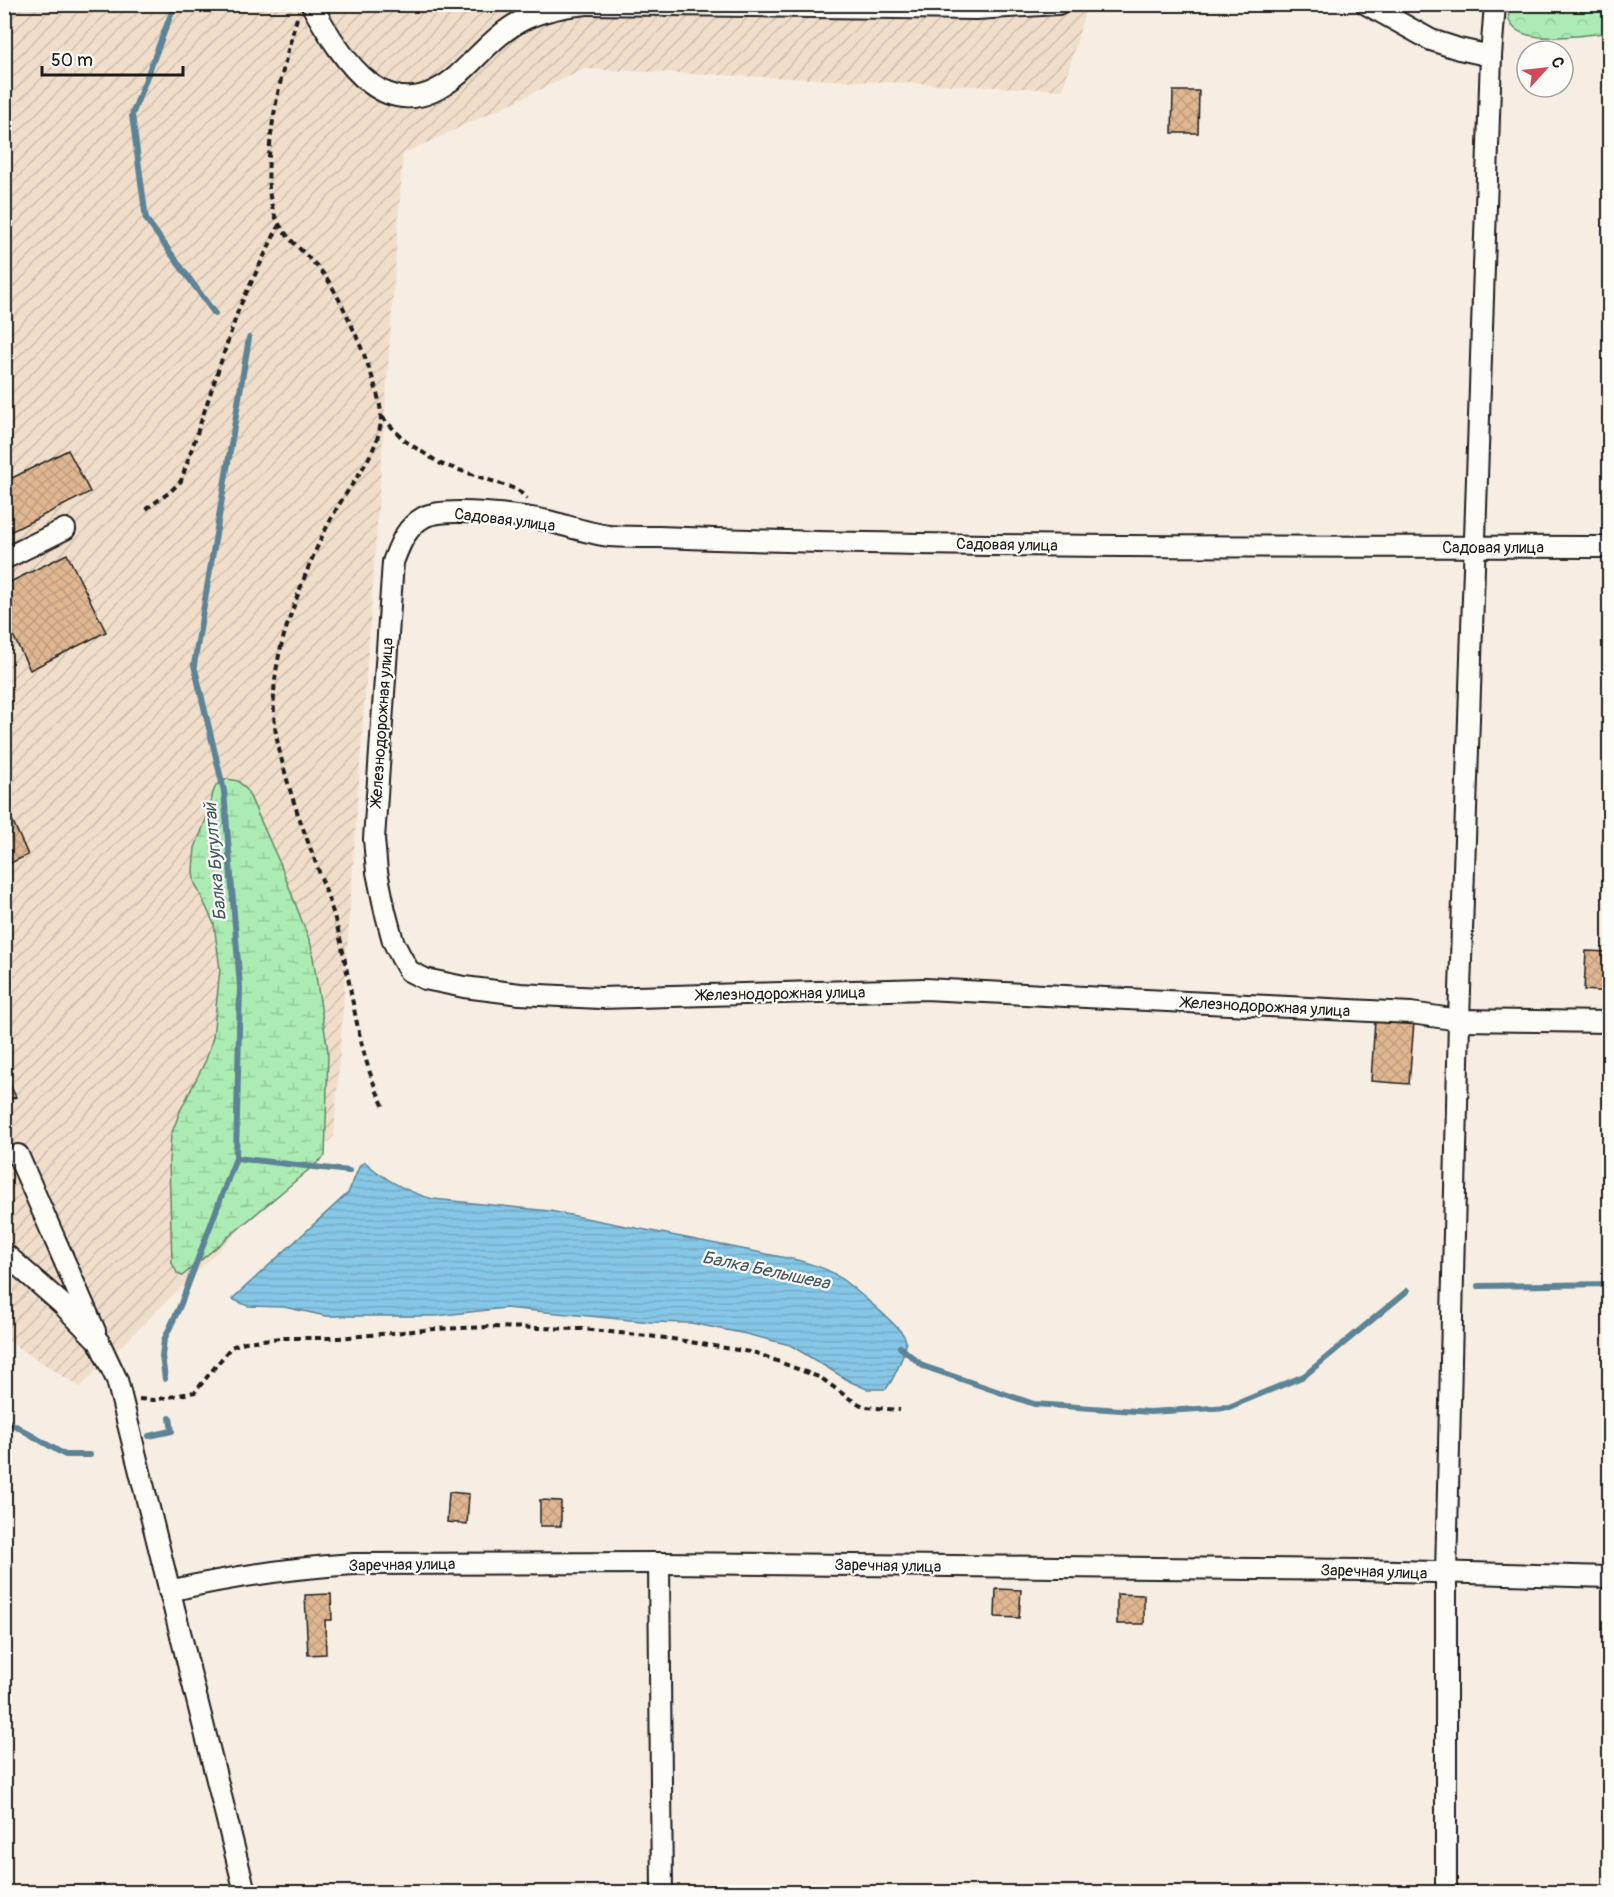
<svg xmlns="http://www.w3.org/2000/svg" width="1614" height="1897" viewBox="0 0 1614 1897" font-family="Pangolin,sans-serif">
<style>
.industrial{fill:url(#industrial-furrows)}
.forest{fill:url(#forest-crowns);stroke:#648468;stroke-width:1.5}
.wetland{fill:url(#wetland-marsh);stroke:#648468;stroke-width:1.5}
.water{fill:url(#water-rules);stroke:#5c8396;stroke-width:1.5}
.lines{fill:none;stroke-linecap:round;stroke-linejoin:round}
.stream{stroke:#5c8396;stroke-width:6}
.building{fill:url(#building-cross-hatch);stroke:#1c1c1c;stroke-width:1.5}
.minor-casing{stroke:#1c1c1c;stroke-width:24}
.path{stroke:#1c1c1c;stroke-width:4;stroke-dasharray:6 4.5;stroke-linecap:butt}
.minor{stroke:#fdfcf7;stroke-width:20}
.labels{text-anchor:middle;stroke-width:4.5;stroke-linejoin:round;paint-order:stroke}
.street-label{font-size:16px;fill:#1c1c1c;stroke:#fdfcf7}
.water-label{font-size:18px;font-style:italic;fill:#415863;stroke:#fdfcf7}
</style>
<defs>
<pattern id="industrial-furrows" width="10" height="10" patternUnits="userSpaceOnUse" patternTransform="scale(1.5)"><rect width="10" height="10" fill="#f0deca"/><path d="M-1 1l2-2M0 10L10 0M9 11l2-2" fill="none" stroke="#cdbead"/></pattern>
<pattern id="forest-crowns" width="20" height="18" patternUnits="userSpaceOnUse" patternTransform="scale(1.5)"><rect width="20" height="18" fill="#acecb4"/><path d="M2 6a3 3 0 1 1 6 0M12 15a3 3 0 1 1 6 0" fill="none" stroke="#93ca9a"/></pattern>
<pattern id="wetland-marsh" width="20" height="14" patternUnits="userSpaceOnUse" patternTransform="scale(1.5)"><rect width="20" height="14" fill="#acecb4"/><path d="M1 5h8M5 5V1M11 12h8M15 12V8" fill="none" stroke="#93ca9a"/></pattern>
<pattern id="water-rules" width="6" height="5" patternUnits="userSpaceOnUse" patternTransform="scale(1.5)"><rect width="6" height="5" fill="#86c7e7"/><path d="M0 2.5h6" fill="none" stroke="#73aac6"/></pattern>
<pattern id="building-cross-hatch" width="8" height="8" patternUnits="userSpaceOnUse" patternTransform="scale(1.5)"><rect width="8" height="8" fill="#e0b791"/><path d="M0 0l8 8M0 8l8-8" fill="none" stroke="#c09d7c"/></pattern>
</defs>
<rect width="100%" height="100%" fill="#f7eee3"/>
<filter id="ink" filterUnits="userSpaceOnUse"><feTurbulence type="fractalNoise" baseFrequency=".0167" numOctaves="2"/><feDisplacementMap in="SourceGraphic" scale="12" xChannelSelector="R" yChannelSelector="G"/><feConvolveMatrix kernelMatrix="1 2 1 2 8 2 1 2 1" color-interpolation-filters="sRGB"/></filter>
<g filter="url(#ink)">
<polygon class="industrial" points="4,5 1087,5 1063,90 584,69 403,154 334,1136 80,1387 5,1339"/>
<path class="forest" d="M1510,4L1609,5V33C1587,33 1495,54 1510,4Z"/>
<polygon class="wetland" points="227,779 238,781 247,790 281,866 311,945 328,1052 325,1156 182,1276 177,1273 172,1263 169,1161 171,1135 181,1109 206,1060 213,1037 220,969 214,924 194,881 193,869 195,848 208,814 213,793 216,785"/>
<path class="water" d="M365,1162C385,1180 407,1192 433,1199L550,1211L797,1260C810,1264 825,1267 836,1275C848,1283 901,1327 905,1338C909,1348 893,1380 886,1389H867L851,1382L790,1345L746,1334L691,1323L651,1322L505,1308L436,1316H326L284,1307L248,1306L232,1299L348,1193L360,1165Z"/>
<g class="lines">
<g class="stream">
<polyline points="175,4 132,115 146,219 215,314"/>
<polyline points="236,1158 349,1171"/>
<polyline points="1478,1286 1610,1284"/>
<polyline points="900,1347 923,1366 1034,1404 1150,1412 1229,1407 1304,1376 1407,1291"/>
<polyline points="165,1379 162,1356 164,1340 180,1306 236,1158 240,987 224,791 194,665 249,338"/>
<polyline points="4,1419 65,1455 90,1455"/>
<polyline points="149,1436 172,1431 170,1418"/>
</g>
</g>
<g class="building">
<polygon points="1173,91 1199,91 1198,133 1172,133"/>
<polygon points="68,450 90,492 4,535 4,482"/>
<polygon points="67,554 106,632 30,670 4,617 4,585"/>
<polygon points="4,802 28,855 4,866"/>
<polygon points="1586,951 1610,952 1610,992 1584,990"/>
<polygon points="1375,1019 1414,1022 1409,1084 1371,1081"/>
<polygon points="4,1072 16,1097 4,1102"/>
<polygon points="449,1492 469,1494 467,1524 447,1522"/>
<polygon points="540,1500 561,1501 561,1526 540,1526"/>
<polygon points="996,1589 1021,1590 1019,1618 995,1617"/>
<polygon points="331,1594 332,1620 325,1620 326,1654 308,1655 305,1595"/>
<polygon points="1117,1594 1144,1595 1144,1624 1117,1624"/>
</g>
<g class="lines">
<defs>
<g id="minor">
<path d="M311,4C343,61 388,135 458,75C479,56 499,31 525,19C544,10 565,6 587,4"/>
<polyline points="588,4 976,9 1058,4"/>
<polyline points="1366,4 1431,40 1459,49 1491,56"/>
<path d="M1610,547C1293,546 975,549 659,537C642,537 625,537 609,536C588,533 568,526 548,521C524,516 445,506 424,517C406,527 400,544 393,562L374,839L377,872L385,911L393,941L401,957L409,971L425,979L464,987L520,994L600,998L925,989L1411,1013L1459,1020L1610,1022"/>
<polyline points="4,559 65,529"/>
<polyline points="18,1155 95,1331"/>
<polyline points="4,1253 61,1303 99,1342 117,1380 245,1892"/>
<polyline points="659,1563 662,1892"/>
<path d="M169,1591C230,1577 291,1568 354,1564L659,1563L1361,1570L1610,1577"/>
<polyline points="1446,1892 1446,1574 1459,1020 1491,56 1495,4"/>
</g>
</defs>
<use href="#minor" class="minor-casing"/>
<g class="path">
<path d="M297,18C283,65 257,166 274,213C282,238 310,255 325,276C343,300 381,387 381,416C381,451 352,481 336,510C316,545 301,584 288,623C277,655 271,691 275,726C277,745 283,765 288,783C303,835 327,885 340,938C353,994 358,1055 384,1107"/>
<polyline points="382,417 405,441 441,464 510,487 518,490 527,499"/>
<polyline points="146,509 170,492 181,481 239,308 279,225"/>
<polyline points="139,1399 154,1400 195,1392 231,1347 245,1342 280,1338 339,1338 435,1329 492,1327 582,1329 666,1338 756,1353 821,1378 850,1399 865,1407 900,1410"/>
</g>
<use href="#minor" class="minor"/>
</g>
</g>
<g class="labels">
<g class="street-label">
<text transform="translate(505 519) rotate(7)" y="6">Садовая улица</text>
<text transform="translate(1007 544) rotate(1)" y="6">Садовая улица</text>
<text x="1493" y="553">Садовая улица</text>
<text transform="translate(381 722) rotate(-86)" y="6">Железнодорожная улица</text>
<text transform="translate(781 993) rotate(-1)" y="6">Железнодорожная улица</text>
<text transform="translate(1266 1006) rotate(3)" y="6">Железнодорожная улица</text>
<text transform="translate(402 1564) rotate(-1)" y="6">Заречная улица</text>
<text transform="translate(888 1565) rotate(1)" y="6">Заречная улица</text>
<text transform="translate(1374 1571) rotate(2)" y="6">Заречная улица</text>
</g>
<g class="water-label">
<text transform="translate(215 862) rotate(-95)" y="6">Балка Бугултай</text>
<text transform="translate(766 1270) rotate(12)" y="6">Балка Белышева</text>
</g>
</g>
<rect width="1614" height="1897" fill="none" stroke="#fdfcf7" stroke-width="24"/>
<rect x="12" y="12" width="1590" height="1873" fill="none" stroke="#1c1c1c" stroke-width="2" filter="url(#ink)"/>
<g transform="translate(1545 69) rotate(63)"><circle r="28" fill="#fdfcf7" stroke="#a3a29f" stroke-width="1.5"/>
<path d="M0-4.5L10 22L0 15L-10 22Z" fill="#d1495b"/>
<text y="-9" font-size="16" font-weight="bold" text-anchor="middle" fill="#1c1c1c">С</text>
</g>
<path d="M42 66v9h141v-9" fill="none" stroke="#1c1c1c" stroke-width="3"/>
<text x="51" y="66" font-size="18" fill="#1c1c1c" stroke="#fdfcf7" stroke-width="4.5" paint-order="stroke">50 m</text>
</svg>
